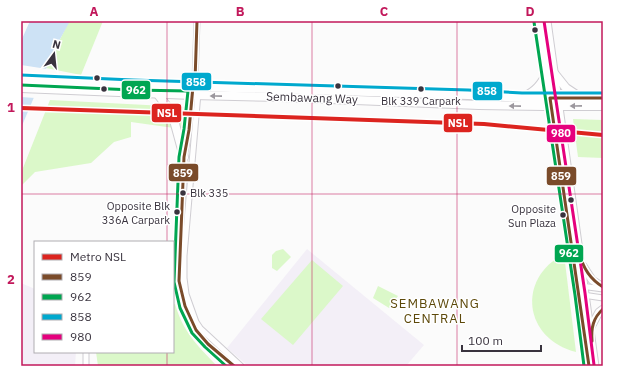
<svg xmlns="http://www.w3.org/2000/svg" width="624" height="387" viewBox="0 0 624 387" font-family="'IBM Plex Sans',sans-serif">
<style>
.built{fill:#f3eff7}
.green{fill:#dbf8c9}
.water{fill:#cde2f5}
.pier{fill:#fbfbfb}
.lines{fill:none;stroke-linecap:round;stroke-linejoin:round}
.street-casing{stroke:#cfcdd2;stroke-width:7}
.secondary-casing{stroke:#cfcdd2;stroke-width:9}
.primary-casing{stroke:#cfcdd2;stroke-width:10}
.street{stroke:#fefefe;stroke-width:5}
.secondary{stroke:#fefefe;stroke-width:7}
.primary{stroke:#fefefe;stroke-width:8}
.bus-1-casing{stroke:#fff;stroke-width:6}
.bus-2-casing{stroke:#fff;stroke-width:6}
.bus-3-casing{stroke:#fff;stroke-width:6}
.bus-4-casing{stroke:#fff;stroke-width:6}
.bus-1{stroke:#7a4b2a;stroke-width:3}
.bus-2{stroke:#00a651;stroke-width:3}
.bus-3{stroke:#00a9ce;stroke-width:3}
.bus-4{stroke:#e5007d;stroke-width:3}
.metro-1-casing{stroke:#fff;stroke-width:7}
.metro-1{stroke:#dc241f;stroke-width:4}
.oneway{fill:#9c989e}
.grid{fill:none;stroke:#c2185b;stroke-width:1;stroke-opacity:0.55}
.bus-dot{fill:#39333e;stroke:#fff;stroke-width:1.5}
.labels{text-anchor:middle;stroke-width:3;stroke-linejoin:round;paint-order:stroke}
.bus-label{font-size:11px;fill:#39333e;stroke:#fff;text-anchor:end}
.street-label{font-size:12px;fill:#39333e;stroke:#fff}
.neighbourhood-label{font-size:13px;letter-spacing:1px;fill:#5d490a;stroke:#fff}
.line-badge{stroke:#fff;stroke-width:1.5}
.badge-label{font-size:11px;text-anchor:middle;font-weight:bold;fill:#fff}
.neatline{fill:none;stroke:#c2185b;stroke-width:1.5}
.grid-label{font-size:13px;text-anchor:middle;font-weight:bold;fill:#c2185b}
</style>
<rect width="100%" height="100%" fill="#fbfbfb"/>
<g class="built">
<polygon points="307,249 424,345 406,366 248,366 227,348"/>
<polygon points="21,283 35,289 35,352 76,352 75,366 21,366"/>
</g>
<g class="green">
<polygon points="69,21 103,21 81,75 46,68"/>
<polygon points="50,100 185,107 183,144 174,128 131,122 131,137 114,142 91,163 35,172 21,186 21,173"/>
<polygon points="573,119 603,120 603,158 578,157"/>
<polygon points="283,249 291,257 277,271 272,268 272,255 276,251"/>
<path d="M564,254L576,352C524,339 516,279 564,254Z"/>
<polygon points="312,260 343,286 293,345 261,319"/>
<polygon points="378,286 398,296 389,308 373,298"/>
<path d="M175,304C183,332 197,345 216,365L215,366H98L96,352H173V305Z"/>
</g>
<polygon class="water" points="30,21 70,21 54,50 21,128 21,41"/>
<polygon class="pier" points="21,65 47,69 35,98 21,97"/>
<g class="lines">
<defs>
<g id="street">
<path d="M197,21L195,81L193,86L189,130L184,157L179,281C181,297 187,316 196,330C203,341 224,357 234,366"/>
<polyline points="198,93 184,256 184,278 186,294 196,322 200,328 241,366"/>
<polyline points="581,286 603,289"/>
<polyline points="583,295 603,298"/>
<polyline points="86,366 86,352"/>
</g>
<g id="secondary">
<polyline points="539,21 580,294 589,366"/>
<polyline points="547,21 595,366"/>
<polyline points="583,266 592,280 603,287"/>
<polyline points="591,327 599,312 603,309"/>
</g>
<g id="primary">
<polyline points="554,73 566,88 581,98"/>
<polyline points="21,80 133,85 468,95 522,98 603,98"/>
<polyline points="21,88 192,95 281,97 479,105 545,106 603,106"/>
<polyline points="157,93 172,113 184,157"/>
<path d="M524,97C536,91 541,85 547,73"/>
</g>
</defs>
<use href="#street" class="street-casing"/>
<use href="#secondary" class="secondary-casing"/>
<use href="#primary" class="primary-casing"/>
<use href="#street" class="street"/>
<use href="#secondary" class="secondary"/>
<use href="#primary" class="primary"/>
<defs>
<g id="bus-1">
<polyline points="197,21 195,81 193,86 189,130 184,157 179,281 185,306 196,330 208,344 234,366"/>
<path d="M580,254C583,269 590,279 603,287"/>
<path d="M592,341C591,328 593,318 603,309"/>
<polyline points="589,366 550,98 603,98"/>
</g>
<g id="bus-2">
<polyline points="534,22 575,295 584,366"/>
<polyline points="21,85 133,90 188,91 184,129 179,157 174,282 180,308 192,333 205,347 226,366"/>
</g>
<polyline id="bus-3" points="21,75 133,80 468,90 522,93 603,93"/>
<polyline id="bus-4" points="544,21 585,293 594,365"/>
</defs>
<use href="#bus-1" class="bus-1-casing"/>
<use href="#bus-2" class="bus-2-casing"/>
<use href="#bus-3" class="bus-3-casing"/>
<use href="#bus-4" class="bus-4-casing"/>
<use href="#bus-1" class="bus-1"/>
<use href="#bus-2" class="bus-2"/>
<use href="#bus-3" class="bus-3"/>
<use href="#bus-4" class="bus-4"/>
<defs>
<polyline id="metro-1" points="21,108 484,124 603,135"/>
</defs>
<use href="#metro-1" class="metro-1-casing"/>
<use href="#metro-1" class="metro-1"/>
</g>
<defs><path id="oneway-solid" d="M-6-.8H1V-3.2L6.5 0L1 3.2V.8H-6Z"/></defs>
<g class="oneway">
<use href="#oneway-solid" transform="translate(216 96) rotate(-179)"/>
<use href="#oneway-solid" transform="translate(515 106) rotate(-179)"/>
<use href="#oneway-solid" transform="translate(576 106) rotate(179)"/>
</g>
<path class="grid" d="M167,21V242M312,21V366M457,21V366M21,194H603M167,352V366"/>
<g class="bus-dot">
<circle cx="535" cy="30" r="3.5"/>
<circle cx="97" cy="78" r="3.5"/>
<circle cx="338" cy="86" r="3.5"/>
<circle cx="104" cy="89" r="3.5"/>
<circle cx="421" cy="89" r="3.5"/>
<circle cx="183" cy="193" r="3.5"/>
<circle cx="571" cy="200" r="3.5"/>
<circle cx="177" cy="212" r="3.5"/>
<circle cx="563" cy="215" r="3.5"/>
</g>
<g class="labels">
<g class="bus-label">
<text x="421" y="105" text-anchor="middle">Blk 339 Carpark</text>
<text x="190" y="197" text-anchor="start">Blk 335</text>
<text x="170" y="210">Opposite Blk<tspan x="170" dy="14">336A Carpark</tspan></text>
<text x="556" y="213">Opposite<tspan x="556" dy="14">Sun Plaza</tspan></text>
</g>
<g class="street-label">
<text transform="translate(312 98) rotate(2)" y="4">Sembawang Way</text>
</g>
<g class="neighbourhood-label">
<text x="435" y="308">SEMBAWANG<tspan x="435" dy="15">CENTRAL</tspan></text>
</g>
</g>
<g class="line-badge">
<rect x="181" y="72" width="31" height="19" rx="4" fill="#00a9ce"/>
<rect x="121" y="80" width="30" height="20" rx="4" fill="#00a651"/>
<rect x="472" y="81" width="31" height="20" rx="4" fill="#00a9ce"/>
<rect x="151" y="103" width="31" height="20" rx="4" fill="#dc241f"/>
<rect x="443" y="113" width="30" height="20" rx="4" fill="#dc241f"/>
<rect x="546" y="124" width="30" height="19" rx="4" fill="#e5007d"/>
<rect x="168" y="163" width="31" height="19" rx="4" fill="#7a4b2a"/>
<rect x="546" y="166" width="31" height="20" rx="4" fill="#7a4b2a"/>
<rect x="554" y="244" width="30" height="19" rx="4" fill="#00a651"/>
</g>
<g class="badge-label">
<text x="196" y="86">858</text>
<text x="136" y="94">962</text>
<text x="487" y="95">858</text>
<text x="167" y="117">NSL</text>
<text x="458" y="127">NSL</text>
<text x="561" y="137">980</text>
<text x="183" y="177">859</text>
<text x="561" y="180">859</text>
<text x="569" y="257">962</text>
</g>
<rect width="624" height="387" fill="none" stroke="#ffffff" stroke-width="44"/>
<rect x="34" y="241" width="140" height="112" fill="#ffffff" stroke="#b0adb2"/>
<rect x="42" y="254" width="20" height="6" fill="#dc241f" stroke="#b0adb2"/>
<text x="70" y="261" font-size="12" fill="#39333e">Metro NSL</text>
<rect x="42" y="274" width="20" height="6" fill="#7a4b2a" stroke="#b0adb2"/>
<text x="70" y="281" font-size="12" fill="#39333e">859</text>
<rect x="42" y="294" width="20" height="6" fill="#00a651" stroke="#b0adb2"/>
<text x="70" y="301" font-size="12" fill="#39333e">962</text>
<rect x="42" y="314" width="20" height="6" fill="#00a9ce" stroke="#b0adb2"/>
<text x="70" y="321" font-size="12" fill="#39333e">858</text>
<rect x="42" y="334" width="20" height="6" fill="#e5007d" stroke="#b0adb2"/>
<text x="70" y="341" font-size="12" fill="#39333e">980</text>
<g transform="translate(54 54) rotate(15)" stroke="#ffffff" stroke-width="3" paint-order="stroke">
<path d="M0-3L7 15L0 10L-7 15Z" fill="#39333e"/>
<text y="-6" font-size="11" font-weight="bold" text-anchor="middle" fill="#39333e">N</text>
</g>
<path d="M462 345v6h79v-6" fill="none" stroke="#39333e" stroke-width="2"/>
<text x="468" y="345" font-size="12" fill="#39333e" stroke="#ffffff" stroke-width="3" paint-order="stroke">100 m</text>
<rect x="22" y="22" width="580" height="343" class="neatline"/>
<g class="grid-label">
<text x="94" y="16">A</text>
<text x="240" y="16">B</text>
<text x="384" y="16">C</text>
<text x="530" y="16">D</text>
<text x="11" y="112">1</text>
<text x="11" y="284">2</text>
</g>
</svg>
